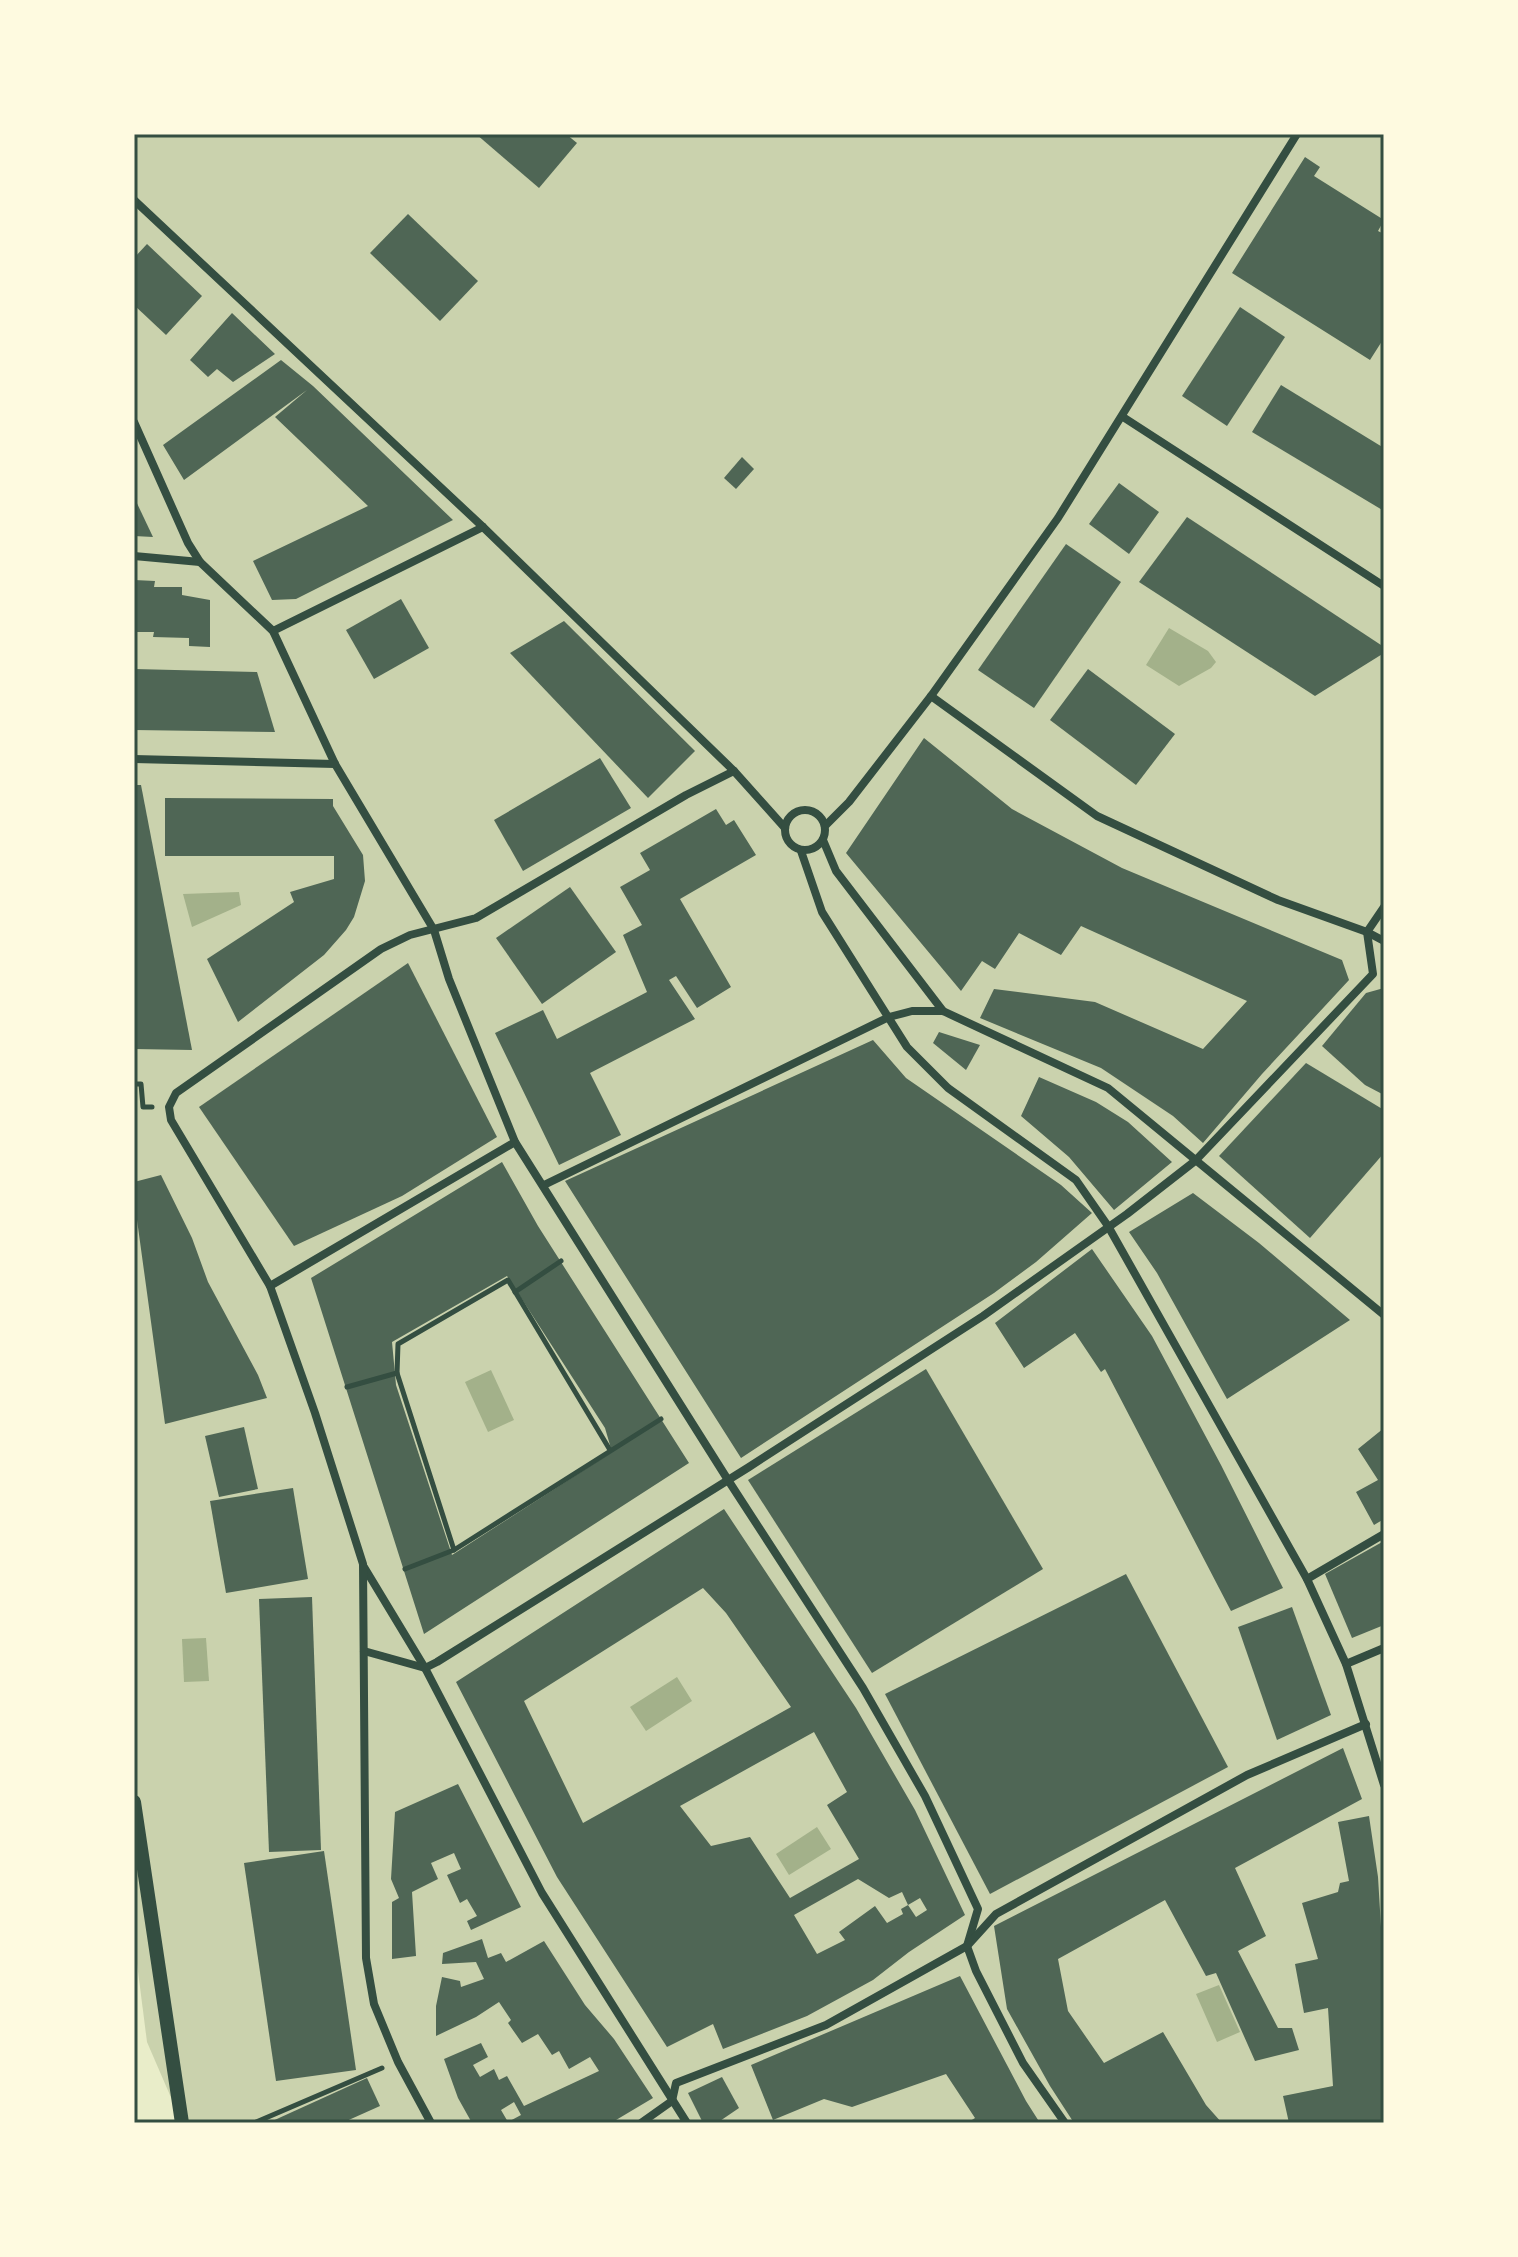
<svg xmlns="http://www.w3.org/2000/svg" width="1518" height="2257" viewBox="0 0 1518 2257" font-family="'Golos Text',sans-serif">
<style>
.green{fill:#cad2ad}
.water{fill:#a3b18a}
.building{fill:#4f6655;fill-rule:evenodd}
.lines{fill:none;stroke-linecap:round;stroke-linejoin:round}
.path{stroke:#344e41;stroke-width:5}
.minor{stroke:#344e41;stroke-width:8}
.tertiary{stroke:#344e41;stroke-width:14}
.neatline{fill:none;stroke:#344e41;stroke-width:3}
</style>
<rect width="100%" height="100%" fill="#e9edc9"/>
<polygon class="green" points="134,134 1384,134 1384,2123 182,2123 147,2042 134,1940"/>
<g class="water">
<polygon points="1169,628 1208,651 1216,662 1211,668 1179,686 1146,665"/>
<polygon points="239,892 241,905 192,927 183,894"/>
<polygon points="491,1370 514,1420 488,1432 465,1382"/>
<polygon points="206,1638 209,1681 184,1682 182,1639"/>
<polygon points="677,1677 692,1701 646,1731 630,1707"/>
<polygon points="817,1827 831,1849 789,1875 776,1854"/>
<polygon points="1219,1985 1240,2032 1217,2042 1196,1994"/>
</g>
<g class="building">
<polygon points="476,134 566,134 577,143 539,188"/>
<polygon points="1305,157 1320,167 1314,176 1384,220 1378,231 1384,234 1384,338 1370,360 1232,273"/>
<polygon points="408,214 478,281 440,321 370,253"/>
<polygon points="147,244 202,296 166,335 134,305 134,258"/>
<polygon points="1240,307 1285,337 1227,426 1182,396"/>
<polygon points="232,313 275,354 233,382 217,369 208,377 190,360"/>
<polygon points="281,360 313,386 453,520 296,599 272,600 253,561 368,506 275,417 307,390 184,480 163,445"/>
<polygon points="1281,385 1384,448 1384,511 1252,432"/>
<polygon points="742,457 754,469 736,489 724,478"/>
<polygon points="1119,483 1159,512 1129,554 1089,524"/>
<polygon points="134,497 153,537 134,536"/>
<polygon points="1187,517 1384,647 1384,653 1315,696 1139,582"/>
<polygon points="1066,544 1121,582 1034,708 978,670"/>
<polygon points="134,580 155,581 154,587 182,587 182,595 210,600 210,647 189,646 189,638 153,637 154,632 134,632"/>
<polygon points="401,599 429,648 374,679 346,630"/>
<polygon points="564,621 695,751 648,798 510,653"/>
<polygon points="134,669 257,672 275,732 134,730"/>
<polygon points="1088,669 1175,734 1136,785 1050,720"/>
<polygon points="924,738 1012,809 1122,868 1342,960 1349,980 1262,1074 1203,1143 1173,1116 1101,1068 980,1018 994,989 1095,1002 1203,1049 1247,1001 1081,926 1061,955 1019,933 995,969 982,961 961,991 846,853"/>
<polygon points="600,758 631,808 523,871 494,820"/>
<polygon points="134,785 141,785 192,1050 134,1049"/>
<polygon points="165,798 333,799 333,806 363,855 365,881 354,917 346,930 324,955 238,1022 207,959 294,902 290,892 334,879 334,856 165,856"/>
<polygon points="716,809 726,825 734,820 756,855 680,899 731,987 697,1008 676,976 669,980 695,1019 590,1073 621,1135 559,1165 495,1033 543,1010 557,1039 647,992 623,935 642,925 620,887 650,870 640,853"/>
<polygon points="570,887 616,952 542,1004 496,938"/>
<polygon points="408,963 497,1137 402,1196 294,1246 199,1107"/>
<polygon points="1384,988 1384,1095 1365,1085 1322,1046 1366,993"/>
<polygon points="939,1032 980,1045 966,1070 933,1043"/>
<polygon points="873,1040 906,1078 1061,1185 1092,1213 1036,1262 994,1293 741,1458 565,1181"/>
<polygon points="1306,1063 1384,1110 1384,1153 1310,1238 1219,1156"/>
<polygon points="1039,1077 1096,1102 1128,1122 1172,1162 1114,1210 1069,1157 1021,1116"/>
<path d="M502,1162L538,1226L689,1463L424,1634L311,1278ZM507,1276L605,1428L612,1452L452,1555L396,1385L392,1342Z"/>
<polygon points="161,1175 192,1238 208,1282 258,1375 267,1398 165,1424 134,1198 134,1182"/>
<polygon points="1193,1193 1259,1243 1350,1320 1227,1399 1157,1273 1129,1232"/>
<polygon points="1092,1249 1152,1336 1221,1465 1283,1588 1231,1611 1105,1369 1101,1372 1075,1333 1024,1368 995,1323"/>
<polygon points="926,1369 1043,1569 872,1673 748,1480"/>
<polygon points="244,1427 258,1489 219,1497 205,1436"/>
<polygon points="1384,1428 1384,1519 1374,1525 1356,1492 1378,1480 1358,1449"/>
<polygon points="293,1488 308,1579 226,1593 210,1501"/>
<path d="M724,1509L856,1708L915,1810L965,1915L909,1952L873,1980L807,2016L723,2049L713,2024L667,2047L557,1877L456,1682ZM703,1588L726,1613L791,1707L583,1823L524,1701ZM814,1732L847,1792L827,1805L859,1859L790,1898L750,1837L711,1846L680,1806ZM858,1879L889,1898L902,1892L908,1905L901,1909L903,1914L887,1923L875,1906L839,1932L845,1940L817,1954L794,1915ZM920,1898L927,1910L916,1917L908,1905Z"/>
<polygon points="1384,1541 1384,1625 1352,1638 1325,1574"/>
<polygon points="1126,1574 1228,1767 990,1894 885,1694"/>
<polygon points="312,1597 321,1850 269,1852 259,1599"/>
<polygon points="1292,1607 1331,1715 1277,1740 1238,1627"/>
<polygon points="1343,1748 1362,1799 1235,1868 1266,1936 1238,1951 1278,2028 1292,2028 1299,2050 1255,2061 1216,1973 1206,1976 1165,1900 1058,1959 1068,2011 1104,2063 1163,2032 1206,2105 1222,2123 1074,2123 1050,2086 1007,2009 994,1926"/>
<polygon points="458,1784 521,1907 471,1930 467,1921 477,1916 467,1899 460,1903 447,1875 461,1869 454,1853 431,1863 438,1879 412,1892 416,1956 392,1959 392,1902 399,1898 391,1879 395,1812"/>
<polygon points="1369,1816 1378,1877 1384,1977 1384,2123 1289,2123 1283,2096 1333,2086 1328,2008 1304,2013 1295,1964 1318,1959 1302,1903 1338,1892 1340,1883 1349,1881 1338,1822"/>
<polygon points="324,1851 356,2070 276,2081 244,1863"/>
<path d="M482,1939L488,1958L501,1953L506,1962L544,1941L585,2005L614,2039L653,2098L611,2123H472L458,2098L444,2059L481,2043L488,2057L473,2065L480,2077L494,2069L499,2080L507,2076L524,2106L599,2071L590,2057L569,2069L559,2051L552,2055L538,2034L522,2043L508,2023L511,2020L499,2002L476,2017L436,2036V2006L442,1977L460,1981L461,1987L484,1979L476,1962L442,1964L443,1953ZM514,2102L521,2115L508,2122L501,2110Z"/>
<polygon points="960,1976 1026,2101 1040,2123 967,2123 975,2118 946,2074 852,2107 824,2099 773,2120 751,2065"/>
<polygon points="722,2077 739,2108 717,2123 703,2123 688,2093"/>
<polygon points="367,2078 380,2106 342,2123 268,2123"/>
</g>
<g class="lines">
<g class="path">
<polyline points="134,1084 141,1084 143,1107 152,1107"/>
<polyline points="515,1292 561,1261"/>
<polyline points="347,1387 397,1373"/>
<polyline points="610,1450 508,1280 398,1344 397,1373 454,1550 661,1419"/>
<polyline points="405,1569 454,1550"/>
<polyline points="254,2123 382,2068"/>
</g>
<g class="minor">
<polyline points="134,200 483,527 734,771 785,828"/>
<polyline points="1123,417 1384,586"/>
<polyline points="134,422 188,543 200,562"/>
<polyline points="134,556 200,562 273,631 335,764 434,930 449,979 515,1142 728,1480 863,1688 925,1796 978,1909 967,1946 976,1971 1023,2063 1065,2123"/>
<polyline points="273,631 483,527"/>
<polyline points="931,696 1097,816 1278,900 1367,932 1384,941"/>
<polyline points="134,759 335,764"/>
<circle cx="805" cy="830" r="20"/>
<polyline points="825,826 849,802 931,696 1058,518 1297,134"/>
<polyline points="823,840 836,871 943,1011"/>
<polyline points="801,851 822,912 907,1047 948,1088 1076,1180 1108,1226 1307,1579 1346,1664 1384,1785"/>
<polyline points="544,1185 889,1017 912,1011 943,1011 1108,1088 1384,1315"/>
<polyline points="270,1286 515,1142"/>
<polyline points="364,1567 425,1668 542,1893 687,2123"/>
<polyline points="1307,1579 1384,1534"/>
<polyline points="364,1651 425,1668 437,1662 749,1467 983,1316 1127,1214 1195,1161 1373,974 1367,932 1384,907"/>
<polyline points="1346,1664 1384,1648"/>
<polyline points="431,2123 398,2062 374,2004 366,1958 363,1564 315,1413 270,1286 171,1120 169,1107 176,1093 381,949 410,935 476,918 686,795 734,771"/>
<polyline points="641,2123 672,2101 676,2083 826,2025 967,1946 996,1914 1247,1775 1366,1724"/>
</g>
<polyline class="tertiary" points="134,1802 182,2123"/>
</g>
<rect width="1518" height="2257" fill="none" stroke="#fefae0" stroke-width="272"/>
<rect x="136" y="136" width="1246" height="1985" class="neatline"/>
</svg>
